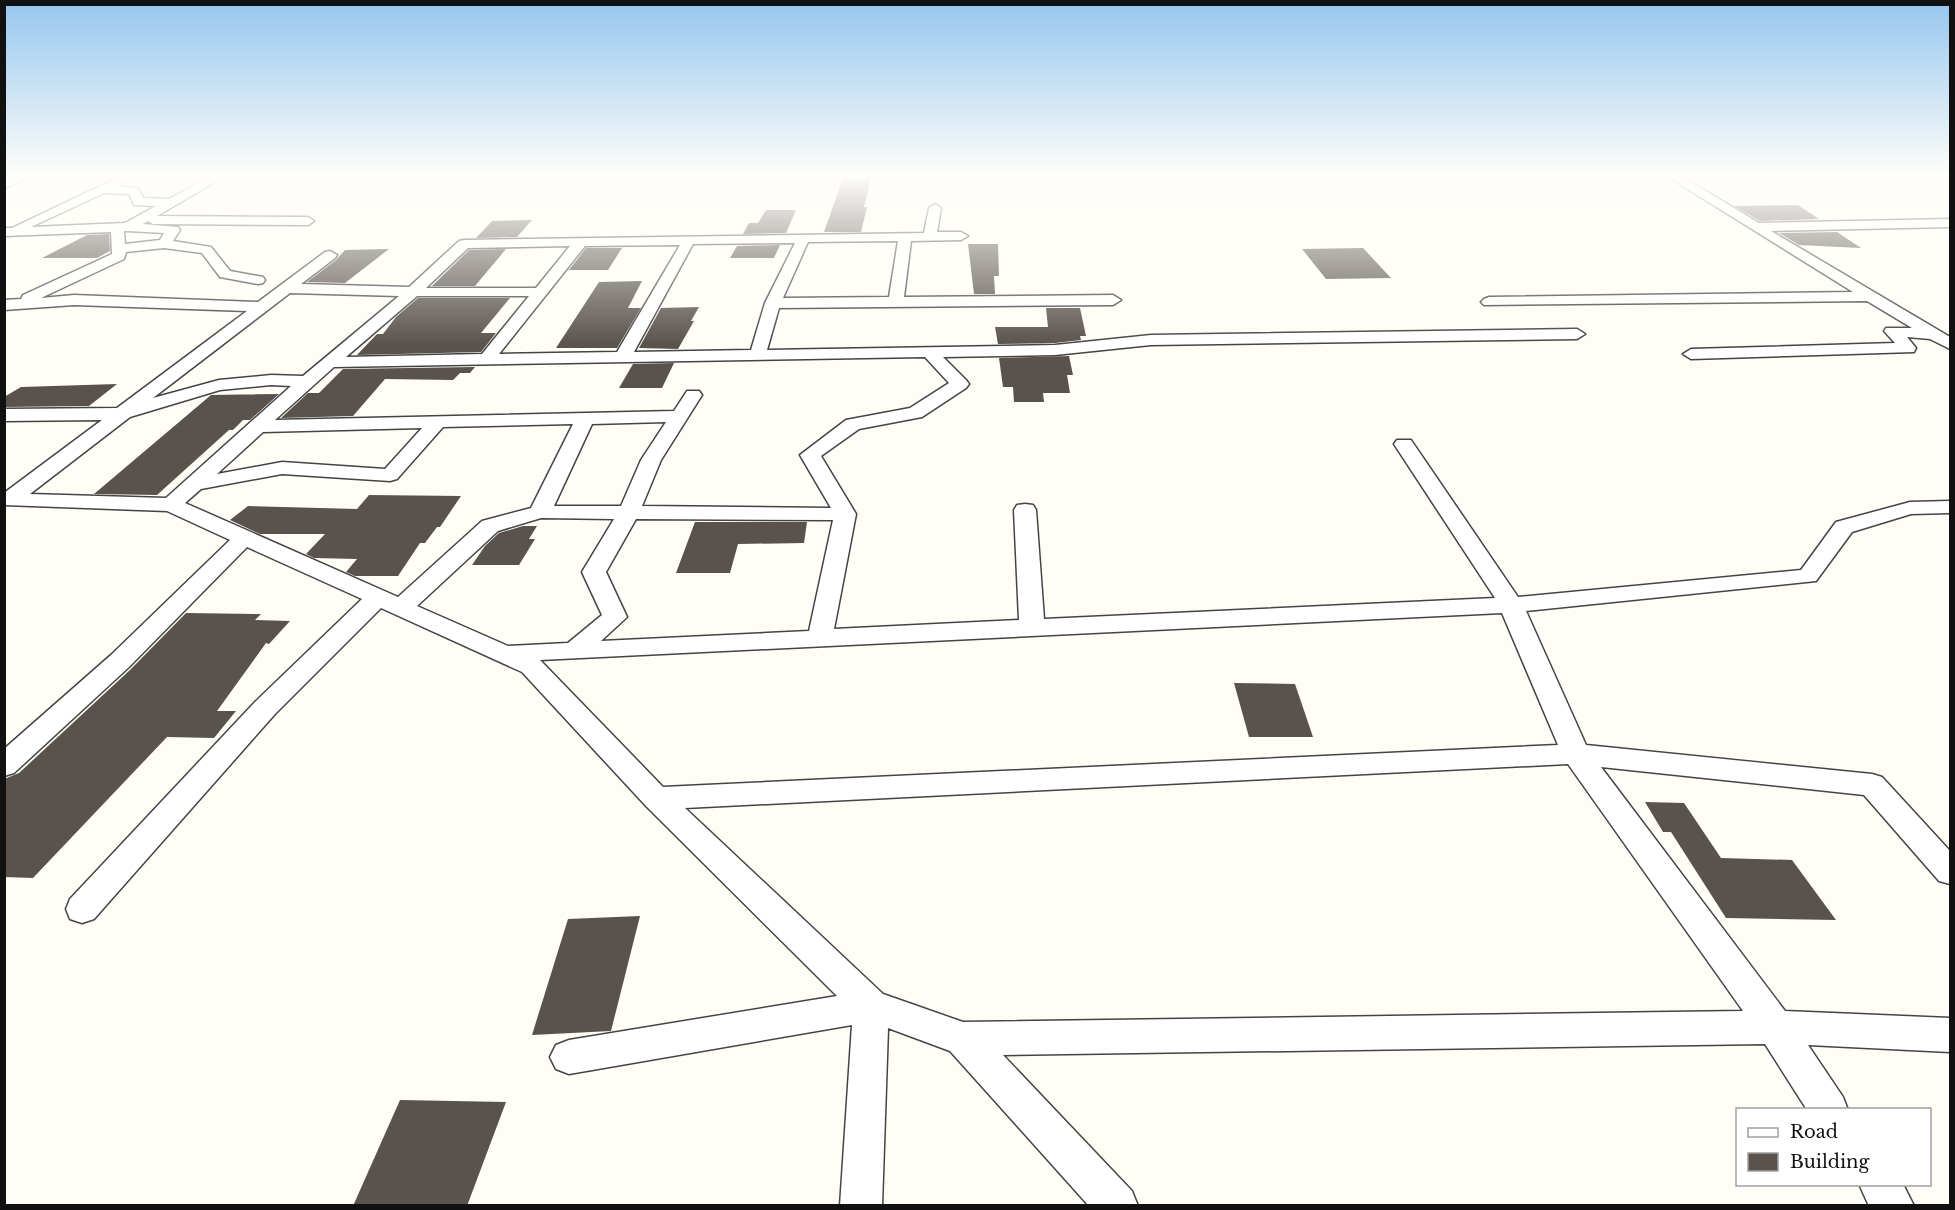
<svg xmlns="http://www.w3.org/2000/svg" width="1955" height="1210" viewBox="0 0 1955 1210" font-family="'Libre Baskerville',serif">
<style>
.building{fill:#5a524d}
.lines{fill:none;stroke-linecap:round;stroke-linejoin:round}
.minor-casing{stroke:#444;stroke-width:3}
.minor{fill:#fff;fill-rule:evenodd}
</style>
<rect width="100%" height="100%" fill="#fffdf5"/>
<g class="building">
<polygon points="844,175 872,175 864,207 867,207 861,232 824,232"/>
<polygon points="1798,205 1819,219 1760,221 1734,206"/>
<polygon points="766,210 796,210 786,233 743,234 749,223 758,223"/>
<polygon points="532,220 517,237 476,238 492,221"/>
<polygon points="1837,232 1861,248 1799,245 1779,233"/>
<polygon points="109,234 110,251 97,258 42,258 87,235"/>
<polygon points="968,244 998,244 999,276 994,276 995,294 974,294"/>
<polygon points="780,245 774,258 730,258 737,246"/>
<polygon points="586,248 622,248 608,270 569,270"/>
<polygon points="1363,248 1391,278 1326,279 1302,249"/>
<polygon points="389,249 345,283 307,282 336,260 345,250"/>
<polygon points="506,249 475,286 432,286 469,250"/>
<polygon points="642,281 628,308 641,308 617,348 556,348 599,282"/>
<polygon points="418,298 510,298 481,333 496,333 481,352 357,355 377,334 383,334 396,317"/>
<polygon points="699,307 691,321 694,321 678,349 639,348 661,308"/>
<polygon points="1046,308 1080,308 1086,336 1080,336 1081,340 1055,343 998,344 995,327 1048,327"/>
<polygon points="1069,356 1073,375 1067,375 1070,393 1043,393 1044,402 1014,402 1013,387 1003,387 999,358"/>
<polygon points="674,363 662,388 619,388 633,364"/>
<polygon points="475,367 470,373 460,373 453,380 385,379 353,416 281,418 308,393 319,393 343,369"/>
<polygon points="117,384 89,406 4,407 4,397 21,387"/>
<polygon points="279,394 250,420 243,420 233,430 229,430 157,495 94,494 211,395"/>
<polygon points="369,495 461,496 440,527 437,527 425,543 420,543 398,576 355,576 346,572 357,559 314,558 306,554 325,534 260,534 230,520 248,506 357,509"/>
<polygon points="695,522 807,522 804,543 738,544 730,573 676,573"/>
<polygon points="523,526 537,526 529,539 535,539 519,565 472,565 485,546 499,533"/>
<polygon points="186,613 261,614 255,620 290,621 269,644 266,643 217,711 236,711 214,738 167,737 33,878 4,877 4,779 19,773 131,669"/>
<polygon points="1234,683 1295,684 1313,737 1249,737"/>
<polygon points="1645,802 1684,803 1721,858 1792,860 1836,920 1726,918 1671,832 1663,832"/>
<polygon points="640,916 611,1031 532,1035 568,919"/>
<polygon points="400,1100 506,1102 467,1206 353,1206"/>
</g>
<g class="lines">
<defs>
<g id="minor">
<polygon points="18,175 33,175 4,189 4,181"/>
<path d="M123,175H138L118,186L138,188L143,198L169,199L213,175H227L157,216L308,217L314,221L308,225L153,224L148,221L143,224L178,227L180,230L173,241L211,247L230,271L263,277L265,280L263,283L258,284L220,277L202,253L164,248L126,252L124,259L41,298L74,295L258,302L325,252L330,251L337,255L335,258L301,284L409,287L459,241L464,240L924,233L929,208L935,204L941,208L937,232H961L968,236L961,240L911,241L904,297L1113,295L1121,300L1113,305L779,308L767,350L1055,345L1151,335L1577,329L1585,334L1577,339L1151,345L1055,355L943,357L966,380L969,384L966,388L922,417L859,429L821,456L856,514L834,629L1019,620L1014,510L1017,505L1025,504L1033,505L1036,510L1044,619L1495,598L1394,444L1397,440H1411L1518,597L1801,570L1836,522L1910,502L1950,501V513L1911,514L1852,532L1816,581L1526,611L1586,745L1872,774L1882,777L1950,851V884L1939,881L1864,795L1601,767L1785,1011L1950,1018V1052L1808,1045L1843,1097L1848,1110H1807L1765,1044L1003,1055L1132,1191L1138,1206H1089L950,1051L888,1028L882,1206H840L852,1025L569,1074L556,1069L550,1057L556,1045L569,1040L837,996L646,806L522,672L381,608L275,714L94,919L82,923L70,919L66,909L70,899L255,702L362,599L247,547L129,667L14,773L4,776V749L111,655L230,540L167,511L4,505V493L102,420L4,421V409L117,408L247,311L74,305L4,310V300L21,299L23,295L112,254L111,232L4,236V228H12ZM104,193L129,194L134,205L156,206L125,223L31,227ZM124,231H128L164,233L160,240L125,244ZM898,241L889,297L783,298L808,242ZM795,243L765,303L751,350L634,352L693,244ZM680,245L617,352L499,354L585,246ZM570,246L536,288H426L468,248ZM290,293L399,296L303,376L271,375L219,380L153,398ZM417,296H529L482,354L346,357ZM925,357L949,383L910,408L846,420L800,455L831,508L642,506L661,460L702,395L699,391H687L674,411L275,420L334,367ZM271,385L291,386L166,498L30,494L130,417L220,390ZM666,422L641,460L621,506H554L592,424ZM573,424L531,508L482,521L398,597L185,503L201,489L282,474L390,481L397,479L443,427ZM422,428L385,469L282,462L217,474L263,432ZM541,518L614,519L582,572L602,615L568,643L508,646L417,606L498,531ZM636,519L833,520L809,631L601,641L627,617L606,572ZM1502,613L1558,745L663,787L540,660ZM1568,764L1743,1011L963,1022L883,994L685,808Z"/>
<polygon points="1665,175 1679,175 1759,223 1950,219 1950,227 1771,231 1950,337 1950,349 1930,339 1907,337 1916,348 1914,352 1691,359 1683,354 1691,349 1895,343 1884,331 1886,328 1912,328 1867,301 1484,305 1481,302 1484,299 1489,297 1853,292"/>
<polygon points="1859,1184 1903,1184 1914,1206 1869,1206"/>
</g>
</defs>
<use href="#minor" class="minor-casing"/>
<use href="#minor" class="minor"/>
</g>
<linearGradient id="sky" x2="0" y2="1"><stop stop-color="#95c6ee"/><stop offset="0.51" stop-color="#fffefa"/><stop offset="1" stop-color="#fffefa" stop-opacity="0"/></linearGradient>
<rect width="1955" height="345" fill="url(#sky)"/>
<rect width="1955" height="1210" fill="none" stroke="#111111" stroke-width="12"/>
<rect x="1736" y="1108" width="195" height="78" fill="#ffffff" stroke="#a0a0a0" stroke-width="1.5"/>
<rect x="1748" y="1128" width="30" height="9" fill="#ffffff" stroke="#a0a0a0" stroke-width="1.5"/>
<text x="1790" y="1138" font-size="18" fill="#111111">Road</text>
<rect x="1748" y="1153" width="30" height="18" fill="#5a524d" stroke="#a0a0a0" stroke-width="1.5"/>
<text x="1790" y="1168" font-size="18" fill="#111111">Building</text>
</svg>
